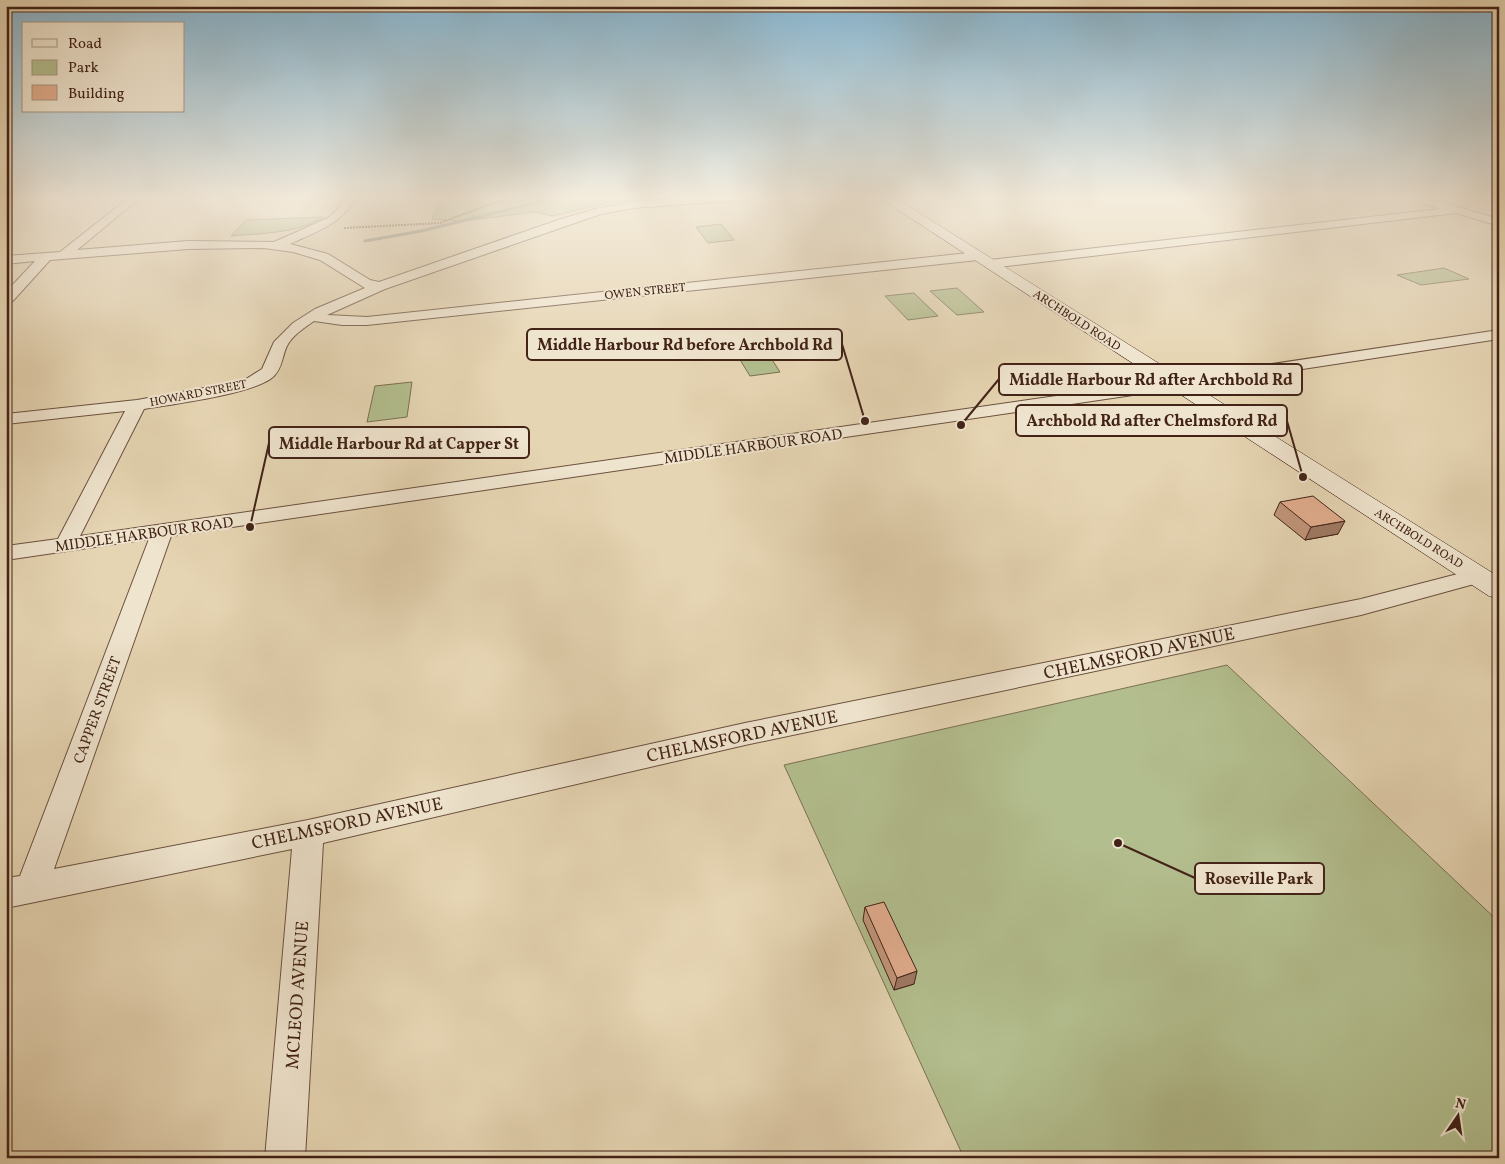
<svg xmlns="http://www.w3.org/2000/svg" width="1505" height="1164" viewBox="0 0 1505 1164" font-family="Vollkorn,serif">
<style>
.green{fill:#b3be8e;stroke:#7a7052}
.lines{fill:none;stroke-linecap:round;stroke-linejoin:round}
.stream{stroke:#747c72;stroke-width:3}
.minor-casing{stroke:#6b503e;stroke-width:2}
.secondary-casing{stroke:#422317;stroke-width:1}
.path{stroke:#422317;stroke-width:2;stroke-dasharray:2 1;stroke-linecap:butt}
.minor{fill:#efe4ce;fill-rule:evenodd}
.secondary{fill:#efe4ce;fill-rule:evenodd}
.wall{fill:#c2957a;stroke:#422317}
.shaded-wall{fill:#9e7963;stroke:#422317}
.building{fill:#e2ad8e;stroke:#422317}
.labels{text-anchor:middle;stroke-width:4;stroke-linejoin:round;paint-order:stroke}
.far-street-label{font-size:12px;fill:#422317;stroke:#efe4ce}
.street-label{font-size:15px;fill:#422317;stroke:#efe4ce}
.near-street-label{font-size:18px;fill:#422317;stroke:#efe4ce}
.leader{fill:none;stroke:#422317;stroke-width:2}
.callout-dot{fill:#422317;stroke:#efe4ce;stroke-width:2}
.callout{fill:#efe4ce;stroke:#422317;stroke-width:2}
.callout-label{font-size:16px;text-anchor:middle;font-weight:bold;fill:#422317}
</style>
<rect width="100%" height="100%" fill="#e6d5b3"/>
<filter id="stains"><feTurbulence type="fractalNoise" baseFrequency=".004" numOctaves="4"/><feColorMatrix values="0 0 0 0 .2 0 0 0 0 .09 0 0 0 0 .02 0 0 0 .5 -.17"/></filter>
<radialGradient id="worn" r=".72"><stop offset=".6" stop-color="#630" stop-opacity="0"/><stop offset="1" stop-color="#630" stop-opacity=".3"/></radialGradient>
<g class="green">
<polygon points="442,196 680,196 607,203 553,216 535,212 462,221 432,219"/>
<path d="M324,217C295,234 263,233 231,236L246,220Z"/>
<polygon points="721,224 734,240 708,243 696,227"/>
<polygon points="1444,268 1469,279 1421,285 1397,275"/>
<polygon points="957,288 984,312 957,315 930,291"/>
<polygon points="914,293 938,316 908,320 885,296"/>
<polygon points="760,341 780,372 750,376 731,345"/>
<polygon points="412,382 407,417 367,422 375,386"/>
<polygon points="1227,665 1499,922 1499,1158 964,1158 784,765"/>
</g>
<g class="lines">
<polyline class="stream" points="365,241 421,231 564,196"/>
<defs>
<g id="minor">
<path d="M131,196H142L77,250L188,241L274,242L328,218L336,211L347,196H357C342,224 318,231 290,244L328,254L370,280L379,282L561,219L599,208L633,202L717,196H760L755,199L633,208L601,214L385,289L327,315L367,317L978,252L984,256L978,260L367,325H342L314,321C304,328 291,336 286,348C282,358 282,368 274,376C256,394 172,404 144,409L80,536L1126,386L1499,330V339L1126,396L171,536L54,869L308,820L745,723L1361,599L1477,569L1485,571L1488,576L1485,581L1361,615L745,745L323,843L305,1158H265L292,849L6,908V878L20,876L149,539L6,560V546L58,539L125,411L6,424V414L137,400L243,381L262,369L274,342L293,323L315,309L365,288L320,260L293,252L264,248L188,249L50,260L11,303L6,304V292L35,261L6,264V256L60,252Z"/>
<polygon points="1406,196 1421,196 1499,219 1499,226 1456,213 990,268 984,264 990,260 1440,209 1407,198"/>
</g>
<polygon id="secondary" points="877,196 892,196 1499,577 1499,599 1489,596"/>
</defs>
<use href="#minor" class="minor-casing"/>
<use href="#secondary" class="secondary-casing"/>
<polyline class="path" points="344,228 440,223 496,202 529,196"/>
<use href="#minor" class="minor"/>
<use href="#secondary" class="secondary"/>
</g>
<g class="wall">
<polygon points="1280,502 1338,534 1305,540 1274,515"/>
<polygon points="865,907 914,984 894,990 863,920"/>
</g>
<g class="shaded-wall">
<polygon points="1345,521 1338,534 1305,540 1311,527"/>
<polygon points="917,971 914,984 894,990 897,978"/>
</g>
<g class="building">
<polygon points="1313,496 1345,521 1311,527 1280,502"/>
<polygon points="884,902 917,971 897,978 865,907"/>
</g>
<linearGradient id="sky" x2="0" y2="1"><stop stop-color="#87b6d1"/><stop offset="0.55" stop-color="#f4ecdd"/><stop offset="1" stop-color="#f4ecdd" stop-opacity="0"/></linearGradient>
<rect width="1505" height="359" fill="url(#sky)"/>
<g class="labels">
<g class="far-street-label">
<text transform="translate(645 291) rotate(-6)" y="4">OWEN STREET</text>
<text transform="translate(1077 320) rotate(33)" y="4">ARCHBOLD ROAD</text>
<text transform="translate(198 393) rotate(-11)" y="4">HOWARD STREET</text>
<text transform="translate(1419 538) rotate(32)" y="4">ARCHBOLD ROAD</text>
</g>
<g class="street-label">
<text transform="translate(753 446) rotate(-8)" y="5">MIDDLE HARBOUR ROAD</text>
<text transform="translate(144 534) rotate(-8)" y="5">MIDDLE HARBOUR ROAD</text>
<text transform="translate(97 710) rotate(-70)" y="5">CAPPER STREET</text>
</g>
<g class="near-street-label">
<text transform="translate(1139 653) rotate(-12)" y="6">CHELMSFORD AVENUE</text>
<text transform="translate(742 736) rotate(-12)" y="6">CHELMSFORD AVENUE</text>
<text transform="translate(347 823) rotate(-12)" y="6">CHELMSFORD AVENUE</text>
<text transform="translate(297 995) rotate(-86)" y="6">MCLEOD AVENUE</text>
</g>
</g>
<path class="leader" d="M865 421L842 344M961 425L999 379M1303 477L1287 421M250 527L269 443M1118 843L1195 878"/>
<g class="callout-dot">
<circle cx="865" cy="421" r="5"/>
<circle cx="961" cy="425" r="5"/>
<circle cx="1303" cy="477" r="5"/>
<circle cx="250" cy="527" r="5"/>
<circle cx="1118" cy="843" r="5"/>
</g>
<g class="callout">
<rect x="527" y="329" width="315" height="31" rx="5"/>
<rect x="999" y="364" width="303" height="31" rx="5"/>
<rect x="1016" y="405" width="271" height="31" rx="5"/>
<rect x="269" y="427" width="260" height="31" rx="5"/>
<rect x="1195" y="863" width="129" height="31" rx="5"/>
</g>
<g class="callout-label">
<text x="685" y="350">Middle Harbour Rd before Archbold Rd</text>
<text x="1151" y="385">Middle Harbour Rd after Archbold Rd</text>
<text x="1152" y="426">Archbold Rd after Chelmsford Rd</text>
<text x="399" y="449">Middle Harbour Rd at Capper St</text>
<text x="1259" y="884">Roseville Park</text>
</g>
<rect width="1505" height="1164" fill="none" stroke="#e6d5b3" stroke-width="25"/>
<rect x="8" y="8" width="1490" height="1149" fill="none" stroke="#422317" stroke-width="2.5"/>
<rect x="12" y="12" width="1480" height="1139" fill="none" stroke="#422317"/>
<rect x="22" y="22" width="162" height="90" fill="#efe4ce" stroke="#aa9785"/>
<rect x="32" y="39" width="25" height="8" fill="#efe4ce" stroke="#aa9785"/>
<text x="68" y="48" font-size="15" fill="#422317">Road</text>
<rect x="32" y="60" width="25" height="15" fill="#b3be8e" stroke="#aa9785"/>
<text x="68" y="72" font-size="15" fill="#422317">Park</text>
<rect x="32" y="85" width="25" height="15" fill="#e2ad8e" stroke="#aa9785"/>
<text x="68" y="98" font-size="15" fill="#422317">Building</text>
<g transform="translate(1458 1116) rotate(13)" stroke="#efe4ce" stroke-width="4" paint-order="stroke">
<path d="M0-4L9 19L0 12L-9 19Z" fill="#422317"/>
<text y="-8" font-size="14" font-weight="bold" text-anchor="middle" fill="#422317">N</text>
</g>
<rect width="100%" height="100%" filter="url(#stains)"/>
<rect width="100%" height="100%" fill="url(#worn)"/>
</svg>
